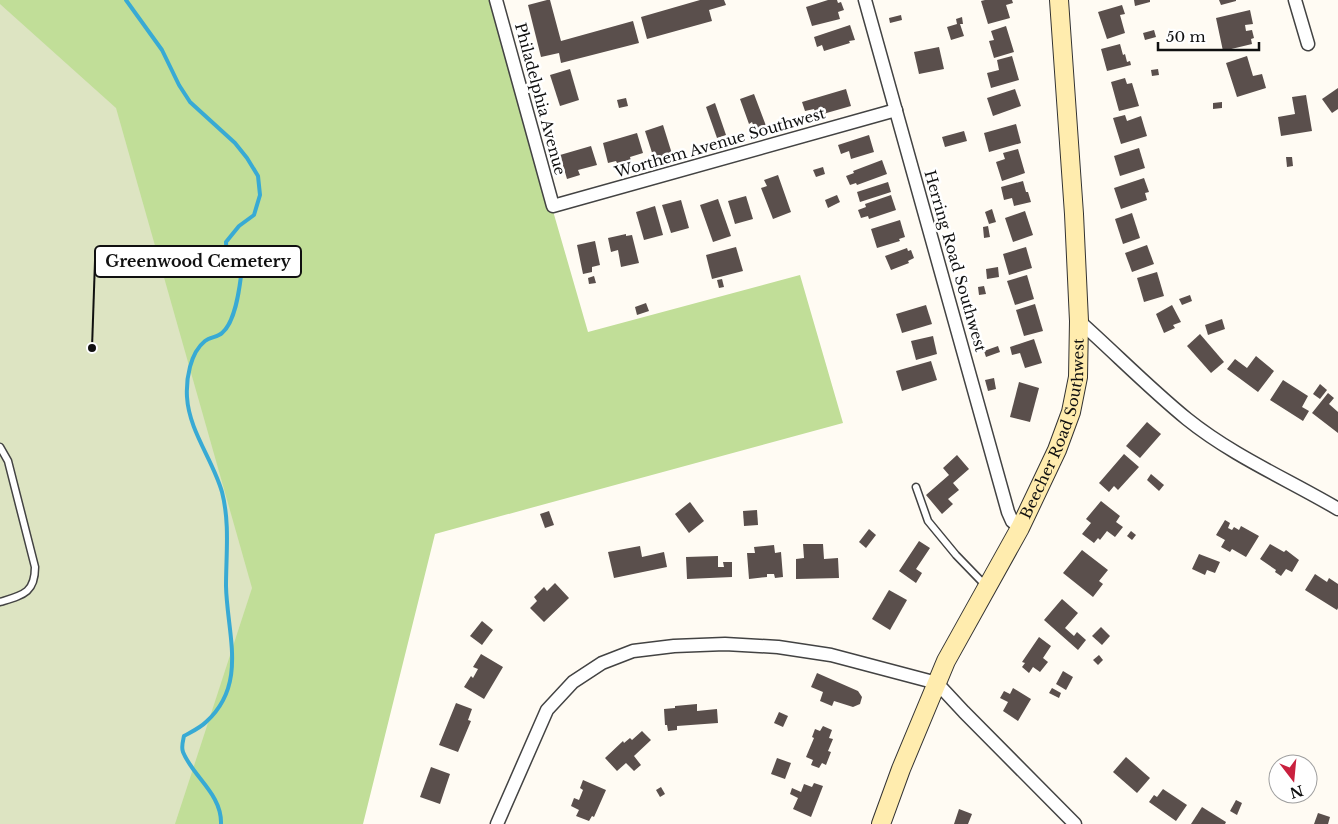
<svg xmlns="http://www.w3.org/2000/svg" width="1338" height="824" viewBox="0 0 1338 824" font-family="'Libre Baskerville',serif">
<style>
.forest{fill:#c1de98}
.cemetery{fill:#dde4c2}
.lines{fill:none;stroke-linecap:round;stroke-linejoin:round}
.stream{stroke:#38aad4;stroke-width:4}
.building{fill:#5a4f4c}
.lane-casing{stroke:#434343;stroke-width:9}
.street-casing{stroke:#434343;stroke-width:15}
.secondary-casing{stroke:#323232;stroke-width:20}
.lane{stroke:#fff;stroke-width:6}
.street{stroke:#fff;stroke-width:12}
.secondary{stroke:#ffecae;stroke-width:18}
.labels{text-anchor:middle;stroke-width:5;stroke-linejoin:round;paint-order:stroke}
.street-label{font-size:15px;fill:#101010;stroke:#fff}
.leader{fill:none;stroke:#101010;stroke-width:2}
.callout-dot{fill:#101010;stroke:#fff;stroke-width:2}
.callout{fill:#fff;stroke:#101010;stroke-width:2}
.callout-label{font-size:16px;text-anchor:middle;font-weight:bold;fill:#101010}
</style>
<rect width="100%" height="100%" fill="#fffbf3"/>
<polygon class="forest" points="0,0 492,0 588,332 800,275 843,423 435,534 363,824 0,824"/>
<polygon class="cemetery" points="0,4 116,108 252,588 175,824 0,824"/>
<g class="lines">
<path class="stream" d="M126,0L162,50L179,85L190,102L235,143L247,158L258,176L260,195L254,215L239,226L226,242L227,262L241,276C239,292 235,322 222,333C218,337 210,337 205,341C190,353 186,379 187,397C189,431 213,460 222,492C230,523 226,555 226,586C227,634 248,684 206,722C200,728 191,732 184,736C183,741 181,747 183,752C193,777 222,794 221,824"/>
</g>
<g class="building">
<polygon points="547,0 550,0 561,41 633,21 639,43 561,63 559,53 541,57 528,5"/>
<polygon points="700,0 724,0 726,5 709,10 712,21 647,39 641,17"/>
<polygon points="828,0 837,0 838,3 841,2 844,10 838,12 840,19 812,26 806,7"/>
<polygon points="985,0 1012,0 1013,3 1006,5 1010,18 988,24 981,1"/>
<polygon points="1134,0 1150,0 1150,2 1135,6"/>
<polygon points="1219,0 1236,0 1236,1 1221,5"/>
<polygon points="1122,5 1125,14 1120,15 1125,33 1107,39 1098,12"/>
<polygon points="1250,10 1253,24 1245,25 1246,31 1252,30 1254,38 1251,39 1252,44 1223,51 1216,18"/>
<polygon points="901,15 902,20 890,23 889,18"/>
<polygon points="962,17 963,24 960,24 964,36 951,40 947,27 957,24 956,19"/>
<polygon points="850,25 855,40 849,41 850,43 824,51 822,45 817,47 814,37"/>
<polygon points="1006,26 1014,52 994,58 989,41 994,40 991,31"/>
<polygon points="1154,30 1156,37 1145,40 1143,33"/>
<polygon points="1120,44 1123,55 1125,54 1127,62 1130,61 1131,65 1107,71 1101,49"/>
<polygon points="939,47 944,69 919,74 914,52"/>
<polygon points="1012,56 1019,80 991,88 987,73 999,70 997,60"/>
<polygon points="1247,56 1253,76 1262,74 1266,88 1237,97 1226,63"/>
<polygon points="570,69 579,100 560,106 550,75"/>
<polygon points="1158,69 1159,75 1152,76 1151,70"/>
<polygon points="1125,78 1127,84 1132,83 1139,106 1119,111 1111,82"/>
<polygon points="1338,88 1338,109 1332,113 1322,99"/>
<polygon points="846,89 851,106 816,116 814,109 805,111 802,102"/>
<polygon points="1015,89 1021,106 993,116 987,98"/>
<polygon points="754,94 768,131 757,135 752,122 749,124 740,99"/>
<polygon points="1306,95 1312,131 1281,136 1278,117 1295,114 1292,97"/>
<polygon points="626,98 628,106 619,108 617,100"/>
<polygon points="1222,102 1222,108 1213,109 1213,103"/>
<polygon points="715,103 726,135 717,138 706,107"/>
<polygon points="1125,115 1127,121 1141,116 1147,136 1121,144 1113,118"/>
<polygon points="1016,124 1021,143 989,152 984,133"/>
<polygon points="663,125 673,157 655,162 645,131"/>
<polygon points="964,131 967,141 945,147 942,137"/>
<polygon points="637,133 643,153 630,157 631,161 618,165 616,161 608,163 603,143"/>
<polygon points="869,135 874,152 851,159 849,151 841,154 838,145"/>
<polygon points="591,146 597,165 578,170 580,175 567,179 560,155"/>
<polygon points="1139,148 1145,168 1120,176 1114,156"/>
<polygon points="1018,149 1025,173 1002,181 996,162 1005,159 1003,153"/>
<polygon points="1286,157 1292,157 1293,166 1287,167"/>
<polygon points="882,160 887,174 857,185 856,183 850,185 846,176 854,173 853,171"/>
<polygon points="823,167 825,174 816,177 813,170"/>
<polygon points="778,175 791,212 773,219 761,188 767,186 764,180"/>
<polygon points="1144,178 1149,192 1145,193 1147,200 1121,209 1114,188"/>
<polygon points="1023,181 1026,192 1028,192 1031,202 1014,206 1012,198 1004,200 1001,187"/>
<polygon points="888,182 891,192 860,202 857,192"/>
<polygon points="837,195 840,202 828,208 825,200"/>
<polygon points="891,195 896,210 869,219 868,216 861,218 858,210 866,207 865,204"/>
<polygon points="746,196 753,219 735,224 728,201"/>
<polygon points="718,199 731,236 713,242 700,205"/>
<polygon points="681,200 689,228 671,233 662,205"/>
<polygon points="655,206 663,235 644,240 636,212"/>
<polygon points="992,209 996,222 989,224 985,212"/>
<polygon points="1025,211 1033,235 1013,242 1005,218"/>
<polygon points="1132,213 1140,238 1123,244 1115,219"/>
<polygon points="900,220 905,237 899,239 900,241 877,248 871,229"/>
<polygon points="988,226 990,237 984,238 983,227"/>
<polygon points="626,234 626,236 632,235 639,263 621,267 618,250 611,252 608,238"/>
<polygon points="595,241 600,265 592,267 592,272 583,274 577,245"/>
<polygon points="1147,245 1154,264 1132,272 1125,253"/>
<polygon points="736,247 743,271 712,279 706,255"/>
<polygon points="1026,247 1032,268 1009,275 1003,254"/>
<polygon points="907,248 908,251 911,250 914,258 908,261 909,263 891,270 885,256"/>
<polygon points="998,267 999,277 987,279 986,269"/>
<polygon points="1157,272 1164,296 1144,302 1137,278"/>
<polygon points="1027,275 1034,299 1015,305 1007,281"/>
<polygon points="594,276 596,283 589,284 588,278"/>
<polygon points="722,279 724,287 719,288 717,280"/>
<polygon points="984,286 986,294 979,295 978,287"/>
<polygon points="1190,295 1192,301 1182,305 1179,299"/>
<polygon points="646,303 649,311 637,315 635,307"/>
<polygon points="1035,304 1043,331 1024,336 1016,310"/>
<polygon points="926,305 932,324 902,333 896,314"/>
<polygon points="1172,305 1181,322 1173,325 1175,328 1164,333 1156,314"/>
<polygon points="1222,319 1225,329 1208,335 1205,325"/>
<polygon points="1200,334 1224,362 1211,373 1187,346"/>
<polygon points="933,336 937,354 916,360 911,341"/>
<polygon points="1034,339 1042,363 1025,368 1020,353 1012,355 1010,347"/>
<polygon points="998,346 1000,352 986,357 984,351"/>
<polygon points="1256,356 1274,371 1258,392 1227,369 1235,359 1247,368"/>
<polygon points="931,361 937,380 902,391 896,371"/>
<polygon points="994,378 996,389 988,391 985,380"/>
<polygon points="1283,380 1308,396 1302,407 1309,411 1303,421 1270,400"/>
<polygon points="1019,382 1039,388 1030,422 1010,417"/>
<polygon points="1320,384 1327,390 1320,399 1313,394"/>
<polygon points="1328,393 1334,398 1329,404 1338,412 1338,433 1312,413"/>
<polygon points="1147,422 1161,434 1140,458 1126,446"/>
<polygon points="1124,454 1139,467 1118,490 1114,486 1109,492 1099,483"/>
<polygon points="957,455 969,469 953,483 959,490 948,499 953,504 942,514 926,495 949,475 943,468"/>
<polygon points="1151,474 1164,485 1159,491 1147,480"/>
<polygon points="1101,501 1120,516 1116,522 1123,527 1115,537 1107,531 1100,540 1098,538 1094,543 1082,534 1091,523 1086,519"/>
<polygon points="690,502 704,521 689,533 675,514"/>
<polygon points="757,510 758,525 744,526 743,511"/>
<polygon points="549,511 554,525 545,528 540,514"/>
<polygon points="1225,520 1230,523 1228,528 1232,530 1234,527 1239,530 1241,526 1259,536 1246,557 1232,549 1230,552 1221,547 1225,540 1216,535"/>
<polygon points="869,529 876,535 866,548 859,542"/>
<polygon points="1131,531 1136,535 1132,540 1127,536"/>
<polygon points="919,541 930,548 916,569 922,573 916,583 899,571"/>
<polygon points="803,544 823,544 824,559 838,558 839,578 796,579 796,559 804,558"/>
<polygon points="1270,544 1284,552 1286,550 1299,560 1292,572 1286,569 1281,576 1275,572 1276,570 1260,559"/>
<polygon points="774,545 775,553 781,552 783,577 775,578 774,574 767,574 767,577 749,579 747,553 755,553 754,547"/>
<polygon points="640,546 642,557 664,552 667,567 614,578 608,552"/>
<polygon points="1082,550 1108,570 1099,581 1103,584 1093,597 1063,573"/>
<polygon points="1199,554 1220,562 1215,573 1207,570 1205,575 1192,569"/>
<polygon points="718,556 718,567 724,567 723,562 732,562 732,577 687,579 686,557"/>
<polygon points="1315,574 1327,582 1329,578 1338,584 1338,608 1337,610 1305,590"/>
<polygon points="555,583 569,598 544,622 530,608 537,601 534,597 544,587 547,591"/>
<polygon points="889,590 907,600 890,630 872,619"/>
<polygon points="1062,599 1078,613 1065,628 1074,636 1077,632 1086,640 1078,650 1044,620"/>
<polygon points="482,621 493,630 482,645 470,636"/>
<polygon points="1101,627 1110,636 1102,645 1092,636"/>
<polygon points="1039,637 1051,646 1043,658 1048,662 1040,672 1033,667 1029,673 1022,667 1025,663 1022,662"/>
<polygon points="481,654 503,667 484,699 464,687 471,676 473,678 478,669 473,667"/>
<polygon points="1099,655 1103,660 1098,665 1093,660"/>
<polygon points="1063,671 1073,677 1066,690 1056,684"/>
<polygon points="817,673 858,691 862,697 860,704 853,707 834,701 832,706 820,701 823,692 811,687"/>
<polygon points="1013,688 1031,699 1018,721 1003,711 1008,702 1000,698 1004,691 1010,694"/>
<polygon points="1052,688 1061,693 1059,698 1049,693"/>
<polygon points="456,703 472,709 468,720 471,721 458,752 439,745"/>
<polygon points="697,704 697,711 717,709 718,723 677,726 677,730 668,731 667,725 665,725 664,709 675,708 675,706"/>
<polygon points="779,712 788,716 783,727 774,723"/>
<polygon points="823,726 832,730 829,738 833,739 828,751 831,752 826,765 822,763 819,768 811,765 813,760 806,757 814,738 812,737 815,729 820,731"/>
<polygon points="642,731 651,740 634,756 641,765 634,771 626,763 617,771 605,758 623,741 624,743 630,738 632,740"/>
<polygon points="1126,757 1150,778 1137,793 1113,772"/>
<polygon points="777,758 791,763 785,779 771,774"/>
<polygon points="431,767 450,774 440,804 420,797"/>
<polygon points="583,780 606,790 594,817 592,816 589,821 576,816 579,810 571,806 574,798 579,800 583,790 580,788"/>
<polygon points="814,783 823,786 811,817 793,809 798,798 790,794 792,788 801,792 804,784 812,787"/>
<polygon points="661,787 665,794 660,797 656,790"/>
<polygon points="1163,789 1187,805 1176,821 1149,802 1154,795 1157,797"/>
<polygon points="1236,800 1242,803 1237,815 1230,811"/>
<polygon points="1202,807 1226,822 1225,824 1191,824"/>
<polygon points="959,809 972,814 968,824 954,824"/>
<polygon points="1318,813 1330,817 1328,824 1314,824"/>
</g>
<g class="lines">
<defs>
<g id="lane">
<path d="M0,447L8,461L35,567C35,593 23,595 0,602"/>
<polyline points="916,487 928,521 956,555 986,586"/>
</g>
<g id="street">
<polyline points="496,0 553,206 896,110"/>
<polyline points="865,0 1008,512 1012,521 1020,528"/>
<polyline points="1295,0 1308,44"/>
<path d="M1079,321C1115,353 1149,388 1187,419C1233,456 1287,479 1338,509"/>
<polyline points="497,824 547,710 573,682 602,663 633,651 674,646 725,644 778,647 831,655 937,683 964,712 1075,824"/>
</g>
<g id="secondary">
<path id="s1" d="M881,824L901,769L946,661L1020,528L1057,450L1071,412L1078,377L1079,321L1074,214L1059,0"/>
</g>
</defs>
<use href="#lane" class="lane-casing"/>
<use href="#street" class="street-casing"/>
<use href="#secondary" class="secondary-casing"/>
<use href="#lane" class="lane"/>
<use href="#street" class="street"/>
<use href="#secondary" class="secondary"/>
</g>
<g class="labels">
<g class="street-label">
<text transform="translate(540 99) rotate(75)" y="5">Philadelphia Avenue</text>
<text transform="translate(720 143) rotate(-16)" y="5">Worthem Avenue Southwest</text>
<text transform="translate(955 261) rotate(74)" y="5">Herring Road Southwest</text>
<text dy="5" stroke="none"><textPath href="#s1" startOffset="434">Beecher Road Southwest</textPath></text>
</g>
</g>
<path class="leader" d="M92 348L95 261"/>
<circle class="callout-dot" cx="92" cy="348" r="5"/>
<rect class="callout" x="95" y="246" width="206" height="31" rx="5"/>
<g class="callout-label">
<text x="198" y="267">Greenwood Cemetery</text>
</g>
<g transform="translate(1293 779) rotate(164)"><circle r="24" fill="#ffffff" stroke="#9f9f9f"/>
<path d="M0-4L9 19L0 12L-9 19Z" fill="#c9203e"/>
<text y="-8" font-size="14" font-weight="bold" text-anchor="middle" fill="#101010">N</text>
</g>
<path d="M1158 42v8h101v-8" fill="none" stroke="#101010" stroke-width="2.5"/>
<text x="1166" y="42" font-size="15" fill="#101010" stroke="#ffffff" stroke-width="4" paint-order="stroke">50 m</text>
</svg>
